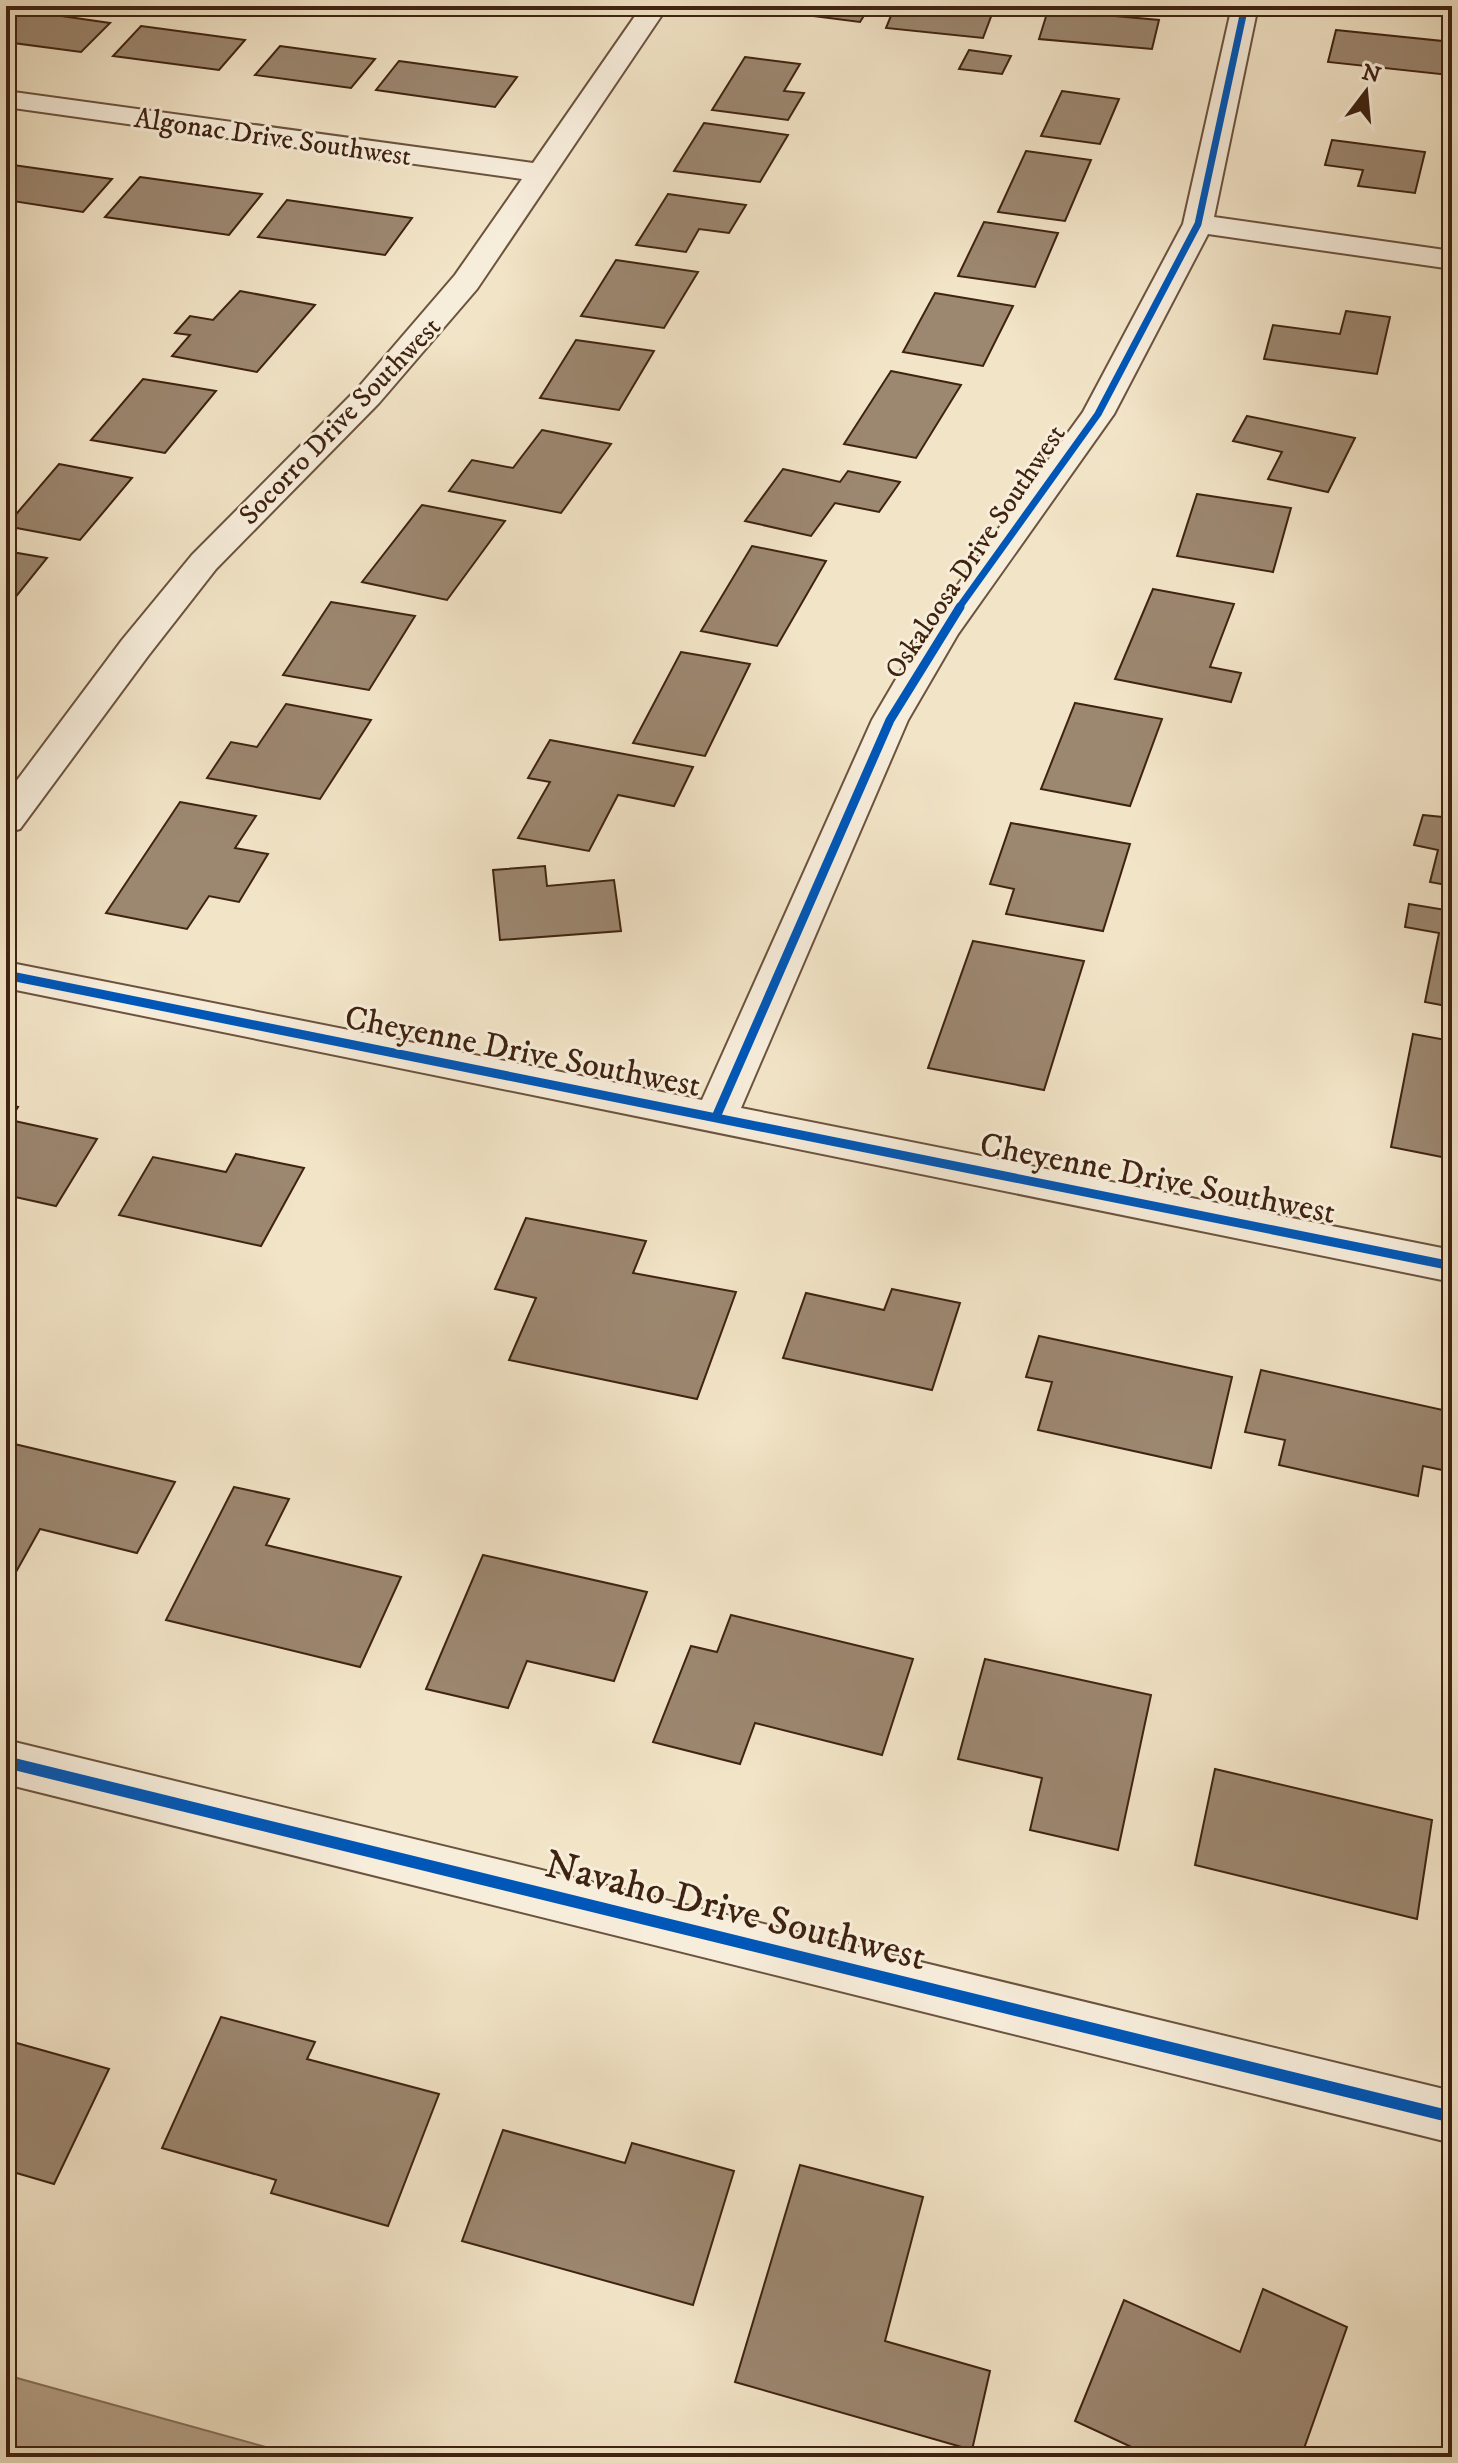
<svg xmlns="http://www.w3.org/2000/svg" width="1458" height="2463" viewBox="0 0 1458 2463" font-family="'IM FELL DW Pica',serif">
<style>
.water{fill:#b5a289;stroke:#866f59;stroke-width:2}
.building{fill:#9c8770;stroke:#3f2311;stroke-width:2}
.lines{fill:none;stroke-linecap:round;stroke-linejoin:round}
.street-casing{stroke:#6c533e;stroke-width:4}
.street{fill:#f7eddb;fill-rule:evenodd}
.cycleway-far2-casing{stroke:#f7eddb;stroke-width:10}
.cycleway-far1-casing{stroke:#f7eddb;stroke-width:14}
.cycleway-casing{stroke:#f7eddb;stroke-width:17}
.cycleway-far2{stroke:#0057b8;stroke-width:7}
.cycleway-far1{stroke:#0057b8;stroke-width:9}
.cycleway{stroke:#0057b8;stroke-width:12}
.labels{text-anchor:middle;stroke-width:6;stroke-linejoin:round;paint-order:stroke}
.far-street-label{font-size:28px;fill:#3f2311;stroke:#f7eddb}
.street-label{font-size:34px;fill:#3f2311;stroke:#f7eddb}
.near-street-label{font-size:40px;fill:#3f2311;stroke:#f7eddb}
</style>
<rect width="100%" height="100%" fill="#f2e4c7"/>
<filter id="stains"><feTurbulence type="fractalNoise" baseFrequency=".0025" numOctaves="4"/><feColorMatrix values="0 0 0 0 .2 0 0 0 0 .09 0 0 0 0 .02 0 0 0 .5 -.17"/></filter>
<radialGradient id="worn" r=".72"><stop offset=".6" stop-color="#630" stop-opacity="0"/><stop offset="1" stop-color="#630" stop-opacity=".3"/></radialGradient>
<polygon class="water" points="6,2375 302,2457 6,2457"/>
<g class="building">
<polygon points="371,6 436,6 429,15"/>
<polygon points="752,6 870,6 860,22 751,8"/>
<polygon points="895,6 943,8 995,6 983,38 886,28"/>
<polygon points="6,8 110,23 81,52 6,42"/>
<polygon points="1048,10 1159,20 1152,49 1039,39"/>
<polygon points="141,26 245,40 219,70 113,56"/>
<polygon points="1336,30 1452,42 1449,75 1328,62"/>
<polygon points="280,46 375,59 351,88 255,75"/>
<polygon points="969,50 1011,56 1002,74 959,69"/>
<polygon points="745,57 800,64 784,91 804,93 788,120 712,110"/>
<polygon points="399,61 517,77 495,107 376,90"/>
<polygon points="1062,91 1119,99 1100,144 1041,136"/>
<polygon points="704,123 788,135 760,182 674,171"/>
<polygon points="1332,140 1425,152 1415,193 1358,186 1363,170 1325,165"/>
<polygon points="1026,151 1091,160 1065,221 998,212"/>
<polygon points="6,164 112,179 83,212 6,200"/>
<polygon points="140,177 262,194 229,235 105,217"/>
<polygon points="668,194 746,205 729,233 699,229 686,252 636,245"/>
<polygon points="287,200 412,218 385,255 258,237"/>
<polygon points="984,222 1058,233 1035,287 958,276"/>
<polygon points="616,260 698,272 664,328 581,316"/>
<polygon points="240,291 315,305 257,372 172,356 190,335 175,333 190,316 213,320"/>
<polygon points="935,293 1013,306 983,366 903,352"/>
<polygon points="1346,311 1390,317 1377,374 1264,359 1273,325 1340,334"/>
<polygon points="576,340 654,351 619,410 540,398"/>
<polygon points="891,371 961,385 916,458 844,444"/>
<polygon points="143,379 216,391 165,453 91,440"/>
<polygon points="1247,416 1355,438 1328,492 1268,479 1282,452 1233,441"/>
<polygon points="542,430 611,444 561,513 449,491 472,460 513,468"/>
<polygon points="59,464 132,478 80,540 6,526"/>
<polygon points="783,469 840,482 848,471 900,482 879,512 835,503 811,536 745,521"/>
<polygon points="1197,494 1291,508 1273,572 1177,556"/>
<polygon points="422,505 505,521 447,600 362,582"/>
<polygon points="752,546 826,561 777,646 701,631"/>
<polygon points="6,551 47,558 6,609"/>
<polygon points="1153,589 1234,604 1210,667 1241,673 1231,702 1115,679"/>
<polygon points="331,602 415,616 369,690 283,675"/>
<polygon points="681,652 750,664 705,756 633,743"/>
<polygon points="1075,703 1162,719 1130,806 1041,789"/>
<polygon points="286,704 371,720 320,799 207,778 231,742 257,747"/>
<polygon points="550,740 693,767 674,806 618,795 589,851 518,838 550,782 528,778"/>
<polygon points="180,802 256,816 235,848 268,854 239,902 209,896 187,929 106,913"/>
<polygon points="1423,815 1452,818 1452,886 1430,882 1438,850 1414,845"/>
<polygon points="1011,823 1130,844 1103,931 1006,914 1014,889 990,884"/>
<polygon points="545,866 547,886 614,880 621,931 500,940 493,870"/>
<polygon points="1409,904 1452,911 1452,1007 1425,1002 1439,933 1405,927"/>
<polygon points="973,941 1084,961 1044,1090 928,1068"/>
<polygon points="1413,1034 1452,1041 1452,1159 1391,1147"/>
<polygon points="6,1104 18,1107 10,1120 97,1139 56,1206 6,1195"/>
<polygon points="236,1154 304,1168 261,1246 119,1215 153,1157 226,1172"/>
<polygon points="526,1218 646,1241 633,1273 736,1292 697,1399 509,1360 536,1298 495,1289"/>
<polygon points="892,1289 960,1303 932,1390 783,1358 806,1293 884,1310"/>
<polygon points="1039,1336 1232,1377 1211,1468 1038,1430 1052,1382 1026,1377"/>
<polygon points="1261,1370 1452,1412 1452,1472 1423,1466 1418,1496 1279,1465 1285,1440 1245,1432"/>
<polygon points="6,1442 175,1482 137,1553 40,1529 11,1581 6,1580"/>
<polygon points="234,1487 289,1499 266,1545 401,1577 360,1667 166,1620"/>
<polygon points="483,1555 647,1592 614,1681 527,1661 508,1708 426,1689"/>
<polygon points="731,1615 913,1659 882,1755 755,1723 740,1764 653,1742 691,1646 717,1652"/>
<polygon points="985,1659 1151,1695 1118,1850 1030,1830 1042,1778 958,1759"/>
<polygon points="1215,1769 1432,1820 1417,1919 1195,1865"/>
<polygon points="221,2017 315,2042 307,2059 439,2094 388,2226 271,2193 276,2180 162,2148"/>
<polygon points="6,2040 109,2069 54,2184 6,2170"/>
<polygon points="503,2130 625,2163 632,2143 734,2171 693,2305 462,2241"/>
<polygon points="800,2165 923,2197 885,2341 990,2371 972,2450 735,2382"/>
<polygon points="1263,2289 1347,2327 1301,2457 1153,2457 1075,2421 1124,2300 1240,2352"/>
</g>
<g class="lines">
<defs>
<g id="street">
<polygon points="642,6 668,6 477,289 379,403 216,569 148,656 20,829 6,833 6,795 122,640 192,555 357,389 455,275 522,179 6,107 6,91 533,163"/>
<polygon points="1232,6 1258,6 1214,217 1452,251 1452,269 1208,234 1114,414 958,634 908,720 741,1108 1452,1250 1452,1282 6,988 6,962 702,1100 872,720 923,633 1083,412 1183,224"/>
<polygon points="6,1740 1452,2091 1452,2143 6,1784"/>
</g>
</defs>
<use href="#street" class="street-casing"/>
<use href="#street" class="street"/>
<defs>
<polyline id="cycleway-far2" points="958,609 1098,414 1198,224 1245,6"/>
<g id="cycleway-far1">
<polyline points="6,975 1452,1266"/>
<polyline points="716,1117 890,720 960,607"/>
</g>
<polyline id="cycleway" points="6,1762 1452,2117"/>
</defs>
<use href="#cycleway-far2" class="cycleway-far2-casing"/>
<use href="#cycleway-far1" class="cycleway-far1-casing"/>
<use href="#cycleway" class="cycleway-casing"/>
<use href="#cycleway-far2" class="cycleway-far2"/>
<use href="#cycleway-far1" class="cycleway-far1"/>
<use href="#cycleway" class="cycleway"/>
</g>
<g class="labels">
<g class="far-street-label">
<text transform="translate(273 136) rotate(8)" y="10">Algonac Drive Southwest</text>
<text transform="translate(339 420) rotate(-46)" y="10">Socorro Drive Southwest</text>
<text transform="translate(974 551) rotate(-56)" y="10">Oskaloosa Drive Southwest</text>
</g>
<g class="street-label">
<text transform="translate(523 1050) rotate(11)" y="12">Cheyenne Drive Southwest</text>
<text transform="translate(1158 1177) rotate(11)" y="12">Cheyenne Drive Southwest</text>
</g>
<g class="near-street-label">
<text transform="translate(736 1909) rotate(14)" y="14">Navaho Drive Southwest</text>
</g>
</g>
<rect width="1458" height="2463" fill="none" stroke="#f2e4c7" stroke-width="32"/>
<rect x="8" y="8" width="1442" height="2447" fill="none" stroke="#3f2311" stroke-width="4"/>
<rect x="16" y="16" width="1426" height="2431" fill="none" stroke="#3f2311" stroke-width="2"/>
<g transform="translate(1366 92) rotate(16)" stroke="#f7eddb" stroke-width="6" paint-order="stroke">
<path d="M0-6L14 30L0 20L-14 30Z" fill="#3f2311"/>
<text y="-12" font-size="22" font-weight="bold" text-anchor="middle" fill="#3f2311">N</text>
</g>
<rect width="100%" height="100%" filter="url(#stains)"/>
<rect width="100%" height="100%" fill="url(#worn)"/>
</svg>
